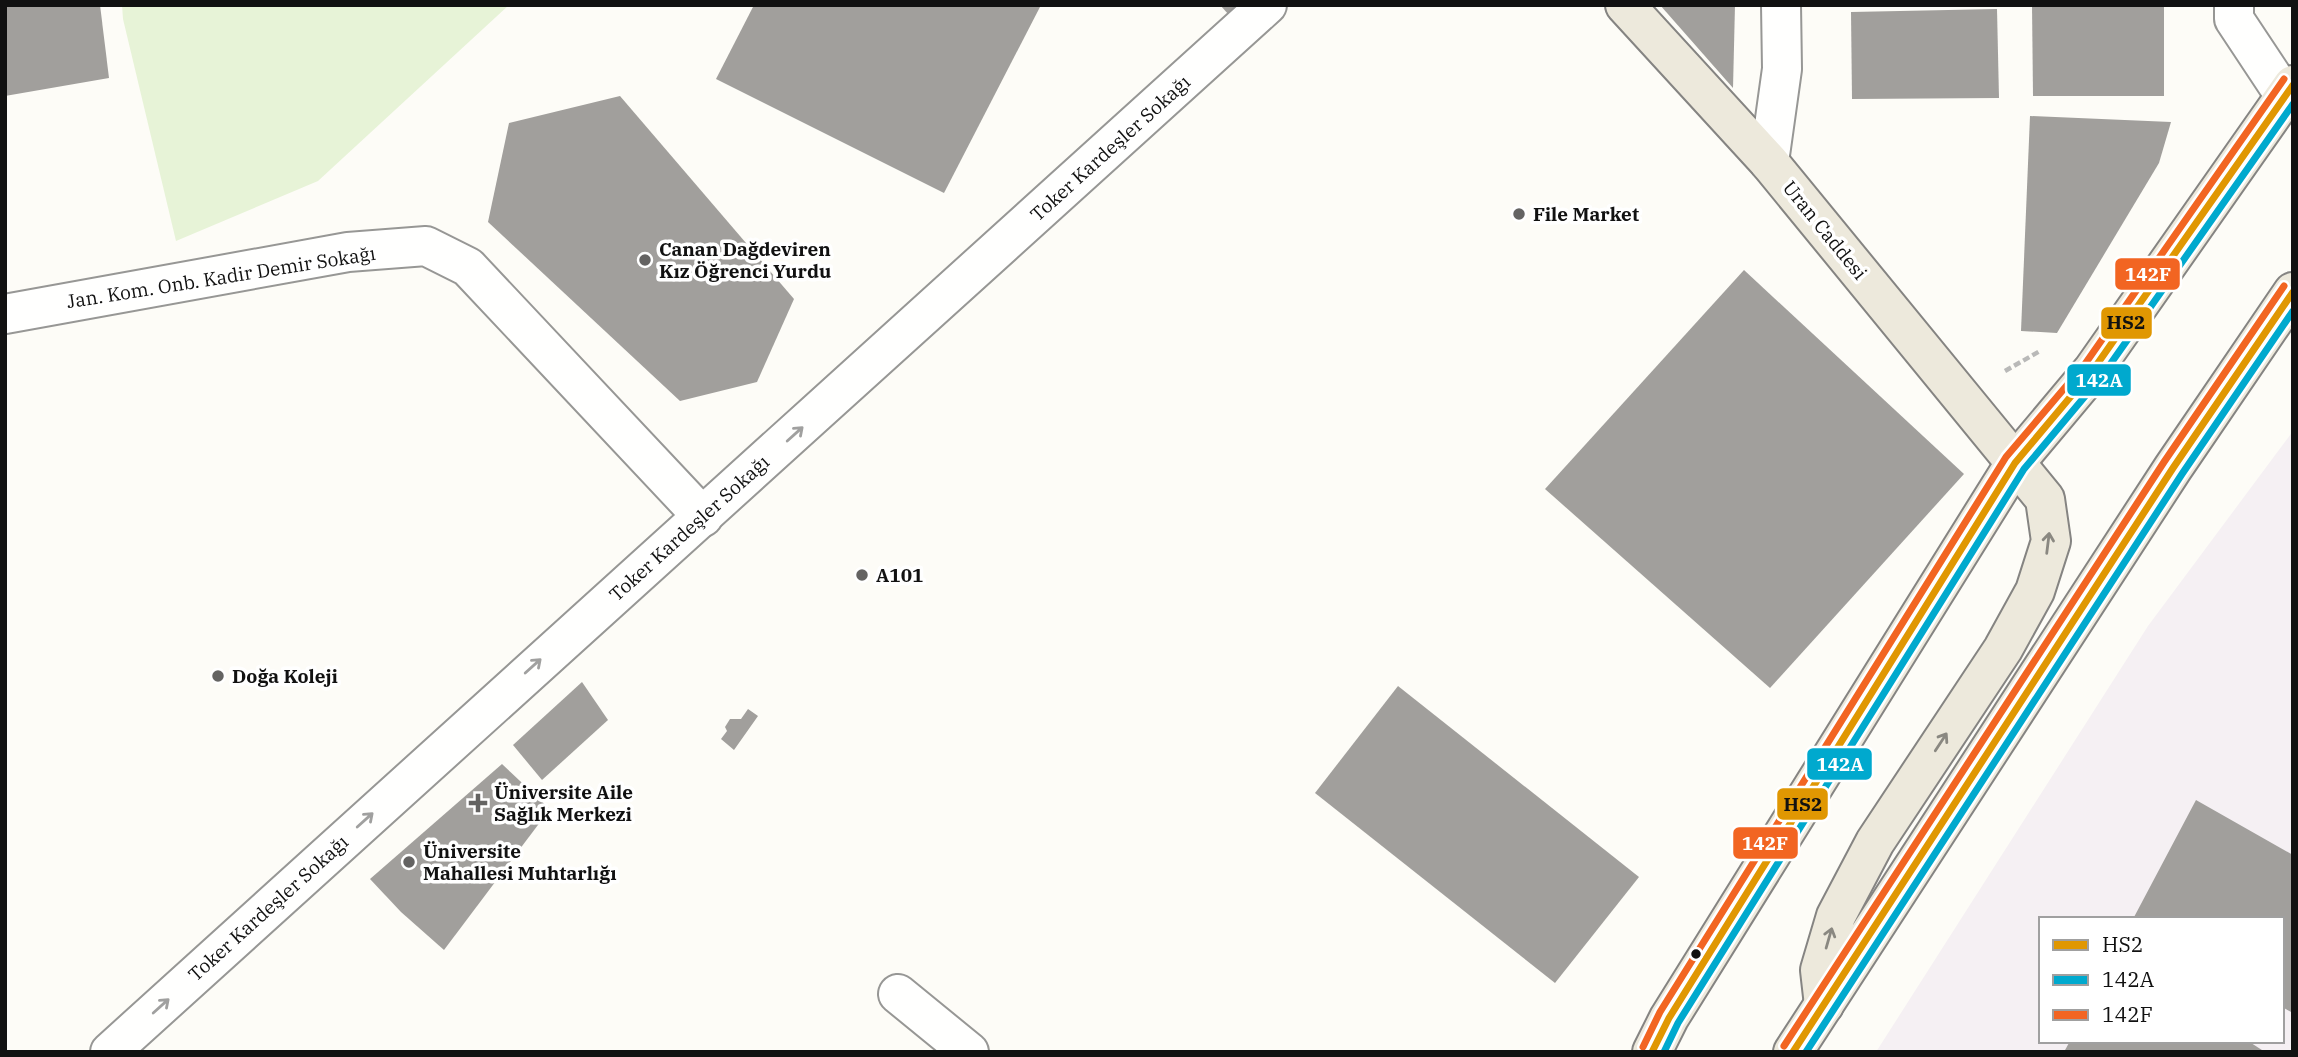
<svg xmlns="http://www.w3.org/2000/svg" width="2298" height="1057" viewBox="0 0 2298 1057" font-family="'IBM Plex Serif',serif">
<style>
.industrial{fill:#f5f0f3;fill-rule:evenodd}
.green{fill:#e7f3d7}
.building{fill:#a19f9c}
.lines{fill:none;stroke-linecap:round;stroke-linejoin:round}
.minor-casing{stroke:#979795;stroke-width:42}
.major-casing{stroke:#858482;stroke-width:42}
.path{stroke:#b9b9b8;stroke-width:4.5;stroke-dasharray:7 3.5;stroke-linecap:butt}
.minor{stroke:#fffffe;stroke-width:38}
.major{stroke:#ede9dc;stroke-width:38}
.bus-1-casing{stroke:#fff;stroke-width:12}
.bus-2-casing{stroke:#fff;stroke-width:12}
.bus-3-casing{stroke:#fff;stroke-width:12}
.bus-1{stroke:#e09702;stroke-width:7}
.bus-2{stroke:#00a9ce;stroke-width:7}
.bus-3{stroke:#f26522;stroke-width:7}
.oneway{stroke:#a0a09f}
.oneway2{stroke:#8a8881}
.poi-dot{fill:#646362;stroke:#fff;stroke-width:2.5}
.bus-dot{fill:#111;stroke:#fff;stroke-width:2.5}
.labels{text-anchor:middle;stroke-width:7;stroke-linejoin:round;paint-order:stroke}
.street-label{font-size:19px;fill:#111;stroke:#fff}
.poi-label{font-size:19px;font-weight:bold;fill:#111;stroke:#fff;text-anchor:start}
.line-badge{stroke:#fff;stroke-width:2.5}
.badge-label{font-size:19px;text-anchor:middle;font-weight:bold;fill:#fff}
.pale-badge-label{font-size:19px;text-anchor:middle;font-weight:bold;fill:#111}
</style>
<rect width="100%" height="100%" fill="#fdfcf7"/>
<path class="industrial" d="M2293,431V1052H1876L2148,626ZM2041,919H2282V1041H2041Z"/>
<polygon class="green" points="122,5 509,5 318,181 176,241 123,19"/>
<g class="building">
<polygon points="5,5 100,5 109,78 5,96"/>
<polygon points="754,5 1041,5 944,193 716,79"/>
<polygon points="1220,5 1239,5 1229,15"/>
<polygon points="1660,5 1735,5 1733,88"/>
<polygon points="2032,5 2164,5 2164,96 2033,96"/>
<polygon points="1997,9 1999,98 1852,99 1851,12"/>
<polygon points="620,96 794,299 757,382 680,401 488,222 509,123"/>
<polygon points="2030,116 2171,122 2159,163 2057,333 2021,331"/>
<polygon points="1744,270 1964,474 1770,688 1545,489"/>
<polygon points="582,682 608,720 542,780 513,745"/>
<polygon points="1398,686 1639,877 1555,983 1315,793"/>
<polygon points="748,709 758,716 734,750 721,739 727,731 725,727 730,719 741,719"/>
<polygon points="502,764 550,809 444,950 401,912 370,879"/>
<polygon points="2196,800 2293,855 2293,1013 2282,1007 2282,919 2133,919"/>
<polygon points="2070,1041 2248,1041 2265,1052 2064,1052"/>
</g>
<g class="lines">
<defs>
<g id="minor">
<polyline points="2234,5 2234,19 2285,96"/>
<polyline points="1769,162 1782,69 1781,5"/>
<polyline points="5,314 348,252 426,246 468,267 703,517"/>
<polyline points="898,994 969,1052"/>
<path d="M110,1052C495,701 882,355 1267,5"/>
</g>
<g id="major">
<polyline points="1625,5 1769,162 2045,499 2051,541 2035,591 2003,649 1875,842 1836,916 1820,970 1824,1005"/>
<polyline points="1652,1052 1669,1018 2015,463 2093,370 2293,85"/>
<polyline points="1793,1052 2173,468 2293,292"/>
</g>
</defs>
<use href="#minor" class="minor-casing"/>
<use href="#major" class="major-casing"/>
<polyline class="path" points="2005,371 2040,351"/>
<use href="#minor" class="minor"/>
<use href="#major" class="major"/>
<defs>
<g id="bus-1">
<polyline points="1652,1052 1669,1018 2015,463 2093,370 2293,85"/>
<polyline points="1793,1052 2173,468 2293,292"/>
</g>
<g id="bus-2">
<polyline points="1664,1052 1678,1023 2024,469 2102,376 2293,104"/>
<polyline points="1806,1052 2182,474 2293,311"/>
</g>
<g id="bus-3">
<polyline points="1784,1046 2164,462 2284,286"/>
<polyline points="1643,1047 1660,1012 2006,457 2085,364 2284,79"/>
</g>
</defs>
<use href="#bus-1" class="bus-1-casing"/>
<use href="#bus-2" class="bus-2-casing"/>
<use href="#bus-3" class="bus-3-casing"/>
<use href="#bus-1" class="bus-1"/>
<use href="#bus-2" class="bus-2"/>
<use href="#bus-3" class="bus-3"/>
</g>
<defs><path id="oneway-shaft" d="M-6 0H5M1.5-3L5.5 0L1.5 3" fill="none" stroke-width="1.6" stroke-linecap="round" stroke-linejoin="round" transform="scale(1.75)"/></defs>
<g class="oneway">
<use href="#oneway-shaft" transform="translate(795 434) rotate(-42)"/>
<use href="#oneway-shaft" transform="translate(533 666) rotate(-42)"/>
<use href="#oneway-shaft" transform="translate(365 820) rotate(-42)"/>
<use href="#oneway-shaft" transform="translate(161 1006) rotate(-42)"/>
</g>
<g class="oneway2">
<use href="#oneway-shaft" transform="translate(2048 543) rotate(-83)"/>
<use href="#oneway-shaft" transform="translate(1941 742) rotate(-57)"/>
<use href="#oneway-shaft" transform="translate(1829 938) rotate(-74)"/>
</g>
<g class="poi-dot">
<circle cx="1519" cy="214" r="7"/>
<circle cx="645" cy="260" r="7"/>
<circle cx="862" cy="575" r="7"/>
<circle cx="218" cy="676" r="7"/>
<path d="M474.5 792.5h7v7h7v7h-7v7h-7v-7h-7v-7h7z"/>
<circle cx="409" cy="862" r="7"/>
</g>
<circle class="bus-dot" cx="1696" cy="954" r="6"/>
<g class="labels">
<g class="street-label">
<text transform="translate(1110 148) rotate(-42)" y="7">Toker Kardeşler Sokağı</text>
<text transform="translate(1825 230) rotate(51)" y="7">Uran Caddesi</text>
<text transform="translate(221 277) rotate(-9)" y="7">Jan. Kom. Onb. Kadir Demir Sokağı</text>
<text transform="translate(689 528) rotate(-42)" y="7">Toker Kardeşler Sokağı</text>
<text transform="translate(268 908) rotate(-42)" y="7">Toker Kardeşler Sokağı</text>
</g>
<g class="poi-label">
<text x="1533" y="221">File Market</text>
<text x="659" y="256">Canan Dağdeviren<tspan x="659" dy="22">Kız Öğrenci Yurdu</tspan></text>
<text x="876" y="582">A101</text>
<text x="232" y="683">Doğa Koleji</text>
<text x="494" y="799">Üniversite Aile<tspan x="494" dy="22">Sağlık Merkezi</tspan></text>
<text x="423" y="858">Üniversite<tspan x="423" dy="22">Mahallesi Muhtarlığı</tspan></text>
</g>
</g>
<g class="line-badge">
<rect x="2114" y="257" width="67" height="34" rx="7" fill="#f26522"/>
<rect x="2100" y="306" width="53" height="34" rx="7" fill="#e09702"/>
<rect x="2066" y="363" width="66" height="34" rx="7" fill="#00a9ce"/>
<rect x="1806" y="747" width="67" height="34" rx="7" fill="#00a9ce"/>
<rect x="1776" y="787" width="53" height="34" rx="7" fill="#e09702"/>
<rect x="1732" y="826" width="67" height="34" rx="7" fill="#f26522"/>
</g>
<g class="badge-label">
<text x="2148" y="281">142F</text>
<text x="2099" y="387">142A</text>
<text x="1840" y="771">142A</text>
<text x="1765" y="850">142F</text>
</g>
<g class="pale-badge-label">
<text x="2126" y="329">HS2</text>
<text x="1803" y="811">HS2</text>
</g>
<rect width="2298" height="1057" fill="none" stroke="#111111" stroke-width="14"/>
<rect x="2039" y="917" width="245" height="126" fill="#ffffff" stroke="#a0a0a0" stroke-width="2"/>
<rect x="2053" y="940" width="35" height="10" fill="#e09702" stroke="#a0a0a0" stroke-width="2"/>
<text x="2102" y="952" font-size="21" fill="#111111">HS2</text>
<rect x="2053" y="975" width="35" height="10" fill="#00a9ce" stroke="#a0a0a0" stroke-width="2"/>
<text x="2102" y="987" font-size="21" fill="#111111">142A</text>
<rect x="2053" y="1010" width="35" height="10" fill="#f26522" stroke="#a0a0a0" stroke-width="2"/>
<text x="2102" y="1022" font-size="21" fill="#111111">142F</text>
</svg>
